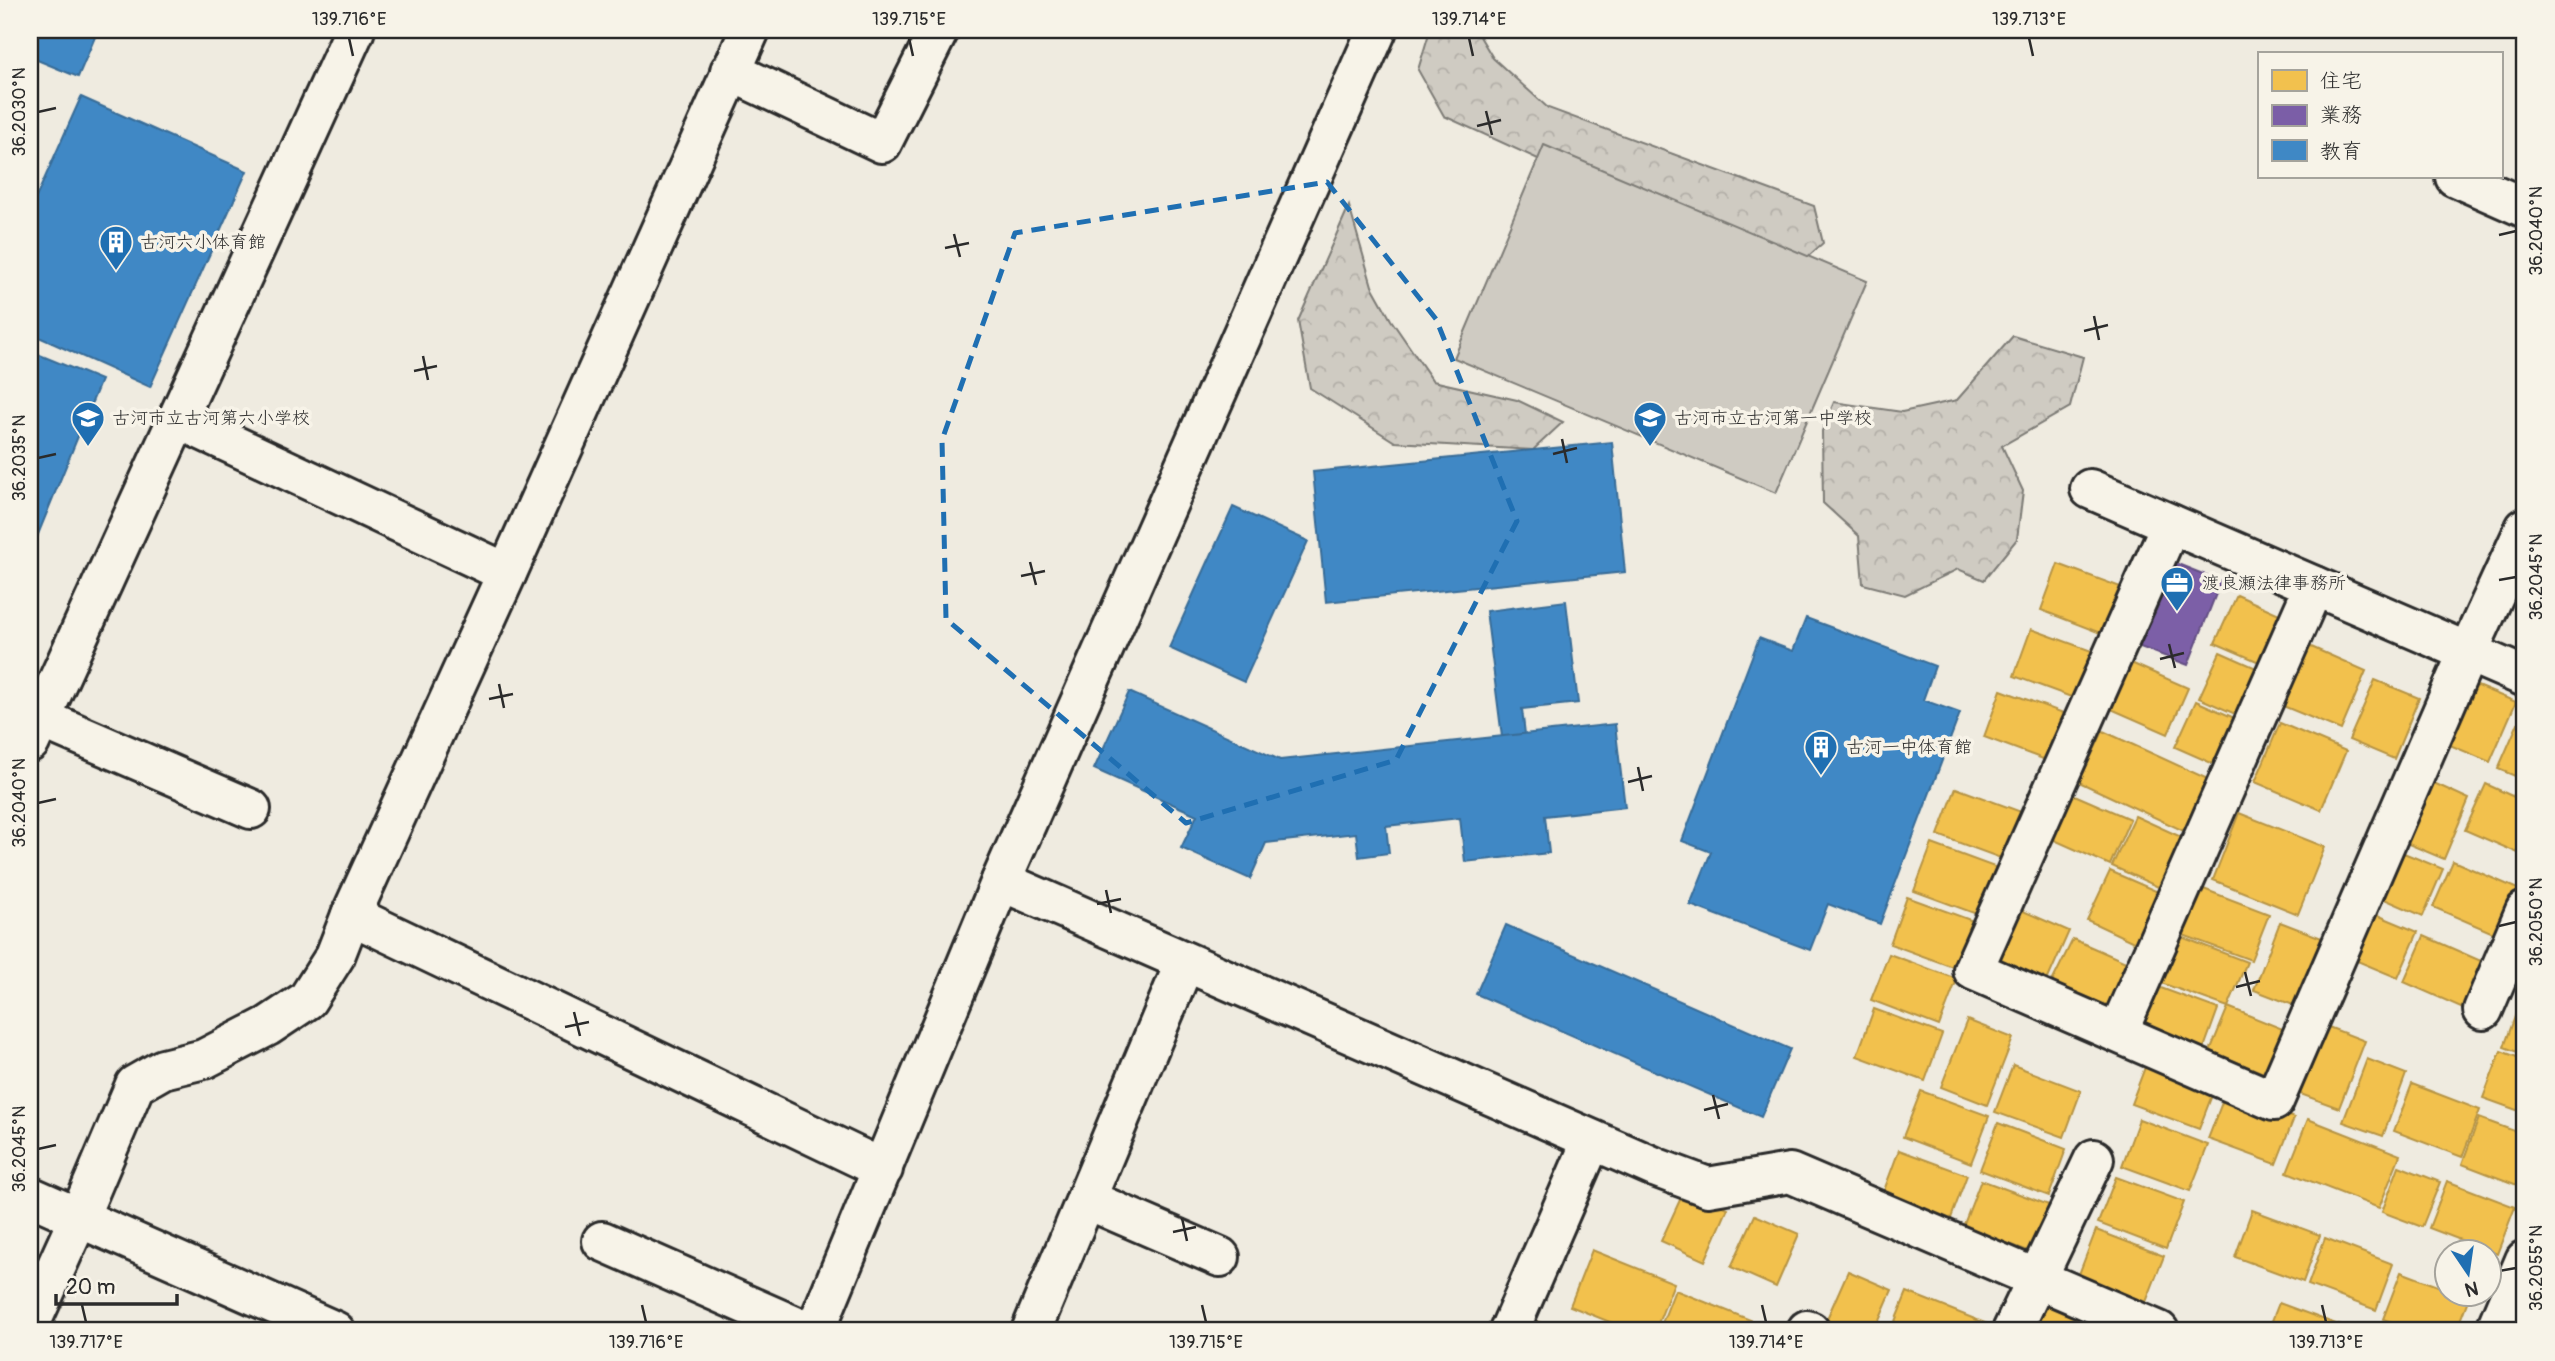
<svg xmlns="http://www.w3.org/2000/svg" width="2555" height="1361" viewBox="0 0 2555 1361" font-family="Pangolin,'Klee One',sans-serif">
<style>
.forest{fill:url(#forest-crowns);stroke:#7d7b76;stroke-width:2}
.pitch{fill:#cfcbc2;stroke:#7d7b76;stroke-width:2}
.homes{fill:#f2c14e;stroke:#b69444;stroke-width:2}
.offices{fill:#7b5ea7;stroke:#634f82;stroke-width:2}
.schools{fill:#3f88c5;stroke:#396c97;stroke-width:2}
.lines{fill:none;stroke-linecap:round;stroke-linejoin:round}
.minor-casing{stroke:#2b2b2b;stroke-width:44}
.minor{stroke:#f7f3e8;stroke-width:38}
.marked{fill:none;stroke:#1f6fb2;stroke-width:5;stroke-dasharray:14 9;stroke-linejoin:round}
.ticks{fill:none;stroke:#2b2b2b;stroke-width:2.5}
.labels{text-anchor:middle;stroke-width:7;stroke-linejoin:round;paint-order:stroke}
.poi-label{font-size:18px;fill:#2b2b2b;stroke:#f7f3e8;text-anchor:start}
.neatline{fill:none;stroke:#2b2b2b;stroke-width:2.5}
.ticks-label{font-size:18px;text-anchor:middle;fill:#2b2b2b}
</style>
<defs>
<pattern id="forest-crowns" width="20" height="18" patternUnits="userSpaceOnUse" patternTransform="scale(1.75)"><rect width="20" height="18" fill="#cfcbc2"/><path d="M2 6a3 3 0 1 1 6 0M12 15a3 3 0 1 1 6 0" fill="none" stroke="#b2aea7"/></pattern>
</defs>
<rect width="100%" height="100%" fill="#efebe0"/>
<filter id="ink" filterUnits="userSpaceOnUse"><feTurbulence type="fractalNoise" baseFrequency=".0143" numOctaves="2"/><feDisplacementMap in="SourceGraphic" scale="14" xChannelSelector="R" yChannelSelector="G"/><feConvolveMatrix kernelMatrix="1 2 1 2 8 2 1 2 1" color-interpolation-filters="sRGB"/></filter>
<g filter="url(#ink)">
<g class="forest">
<polygon points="1430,30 1476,30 1493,58 1548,108 1814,206 1823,243 1794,269 1586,181 1444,116 1418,70"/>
<polygon points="1349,206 1372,286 1391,320 1433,381 1517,400 1563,422 1533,450 1395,442 1310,388 1298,321"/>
<polygon points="2013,336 2083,357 2070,407 2002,446 2023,491 2017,539 1984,580 1958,569 1905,595 1863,584 1859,536 1823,503 1822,431 1834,402 1902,412 1957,400"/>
</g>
<polygon class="pitch" points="1544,145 1867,281 1776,493 1454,358"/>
<g class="homes">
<polygon points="2058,564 2126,589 2108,636 2041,610"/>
<polygon points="2237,595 2288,618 2266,665 2215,643"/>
<polygon points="2031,629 2100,654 2082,701 2014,676"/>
<polygon points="2309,646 2366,671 2341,730 2283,706"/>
<polygon points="2220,652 2263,671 2242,717 2199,698"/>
<polygon points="2122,659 2188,688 2168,734 2102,705"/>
<polygon points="2375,680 2419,698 2394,759 2349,740"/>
<polygon points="2470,683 2516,702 2490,762 2445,743"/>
<polygon points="2001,690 2069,715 2051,762 1984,737"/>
<polygon points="2196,701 2239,720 2218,766 2175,747"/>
<polygon points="2280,723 2346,751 2321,810 2255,782"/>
<polygon points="2518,723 2525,726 2525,780 2498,769"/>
<polygon points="2103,731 2212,781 2188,833 2079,782"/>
<polygon points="2425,779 2469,799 2444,859 2399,840"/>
<polygon points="2486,784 2525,802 2525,856 2465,830"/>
<polygon points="1956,788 2024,813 2006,860 1938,835"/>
<polygon points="2063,790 2130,819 2110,865 2043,835"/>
<polygon points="2239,813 2325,847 2298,914 2213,880"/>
<polygon points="2135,816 2190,841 2167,891 2112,866"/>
<polygon points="1932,844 2000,869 1982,916 1914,891"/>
<polygon points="2394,849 2443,869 2423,916 2375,895"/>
<polygon points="2453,861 2520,890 2500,936 2433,907"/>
<polygon points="2110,871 2165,895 2142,946 2087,920"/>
<polygon points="2201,888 2269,914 2251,960 2183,935"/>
<polygon points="1907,897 1976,922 1958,969 1890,944"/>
<polygon points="2014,907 2069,931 2047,981 1992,957"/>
<polygon points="2370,912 2418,932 2398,978 2350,958"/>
<polygon points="2280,922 2327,940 2301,1008 2254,990"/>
<polygon points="2179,936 2247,962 2228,1007 2161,983"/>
<polygon points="2424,936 2490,965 2470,1011 2404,982"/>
<polygon points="2073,939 2128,963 2105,1014 2049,988"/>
<polygon points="1889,954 1957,979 1939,1026 1871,1000"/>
<polygon points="2150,984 2218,1009 2201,1056 2133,1031"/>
<polygon points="2521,1000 2525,1001 2525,1055 2504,1047"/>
<polygon points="2228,1007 2285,1030 2266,1074 2210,1051"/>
<polygon points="1874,1009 1942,1034 1925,1081 1857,1056"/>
<polygon points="1967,1020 2013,1038 1987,1105 1941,1087"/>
<polygon points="2318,1023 2365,1041 2339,1108 2292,1091"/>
<polygon points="2501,1051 2525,1060 2525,1113 2483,1098"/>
<polygon points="2149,1057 2217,1082 2199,1129 2131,1104"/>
<polygon points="2367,1059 2406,1074 2383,1136 2343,1122"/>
<polygon points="2013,1065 2081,1091 2064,1137 1995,1112"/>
<polygon points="2412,1084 2480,1110 2462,1157 2394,1131"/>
<polygon points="1921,1091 1989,1116 1971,1163 1903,1137"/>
<polygon points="2226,1092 2294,1118 2276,1164 2208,1139"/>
<polygon points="2479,1118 2525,1135 2525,1188 2462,1164"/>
<polygon points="2139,1119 2208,1145 2190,1191 2122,1166"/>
<polygon points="2308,1119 2400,1155 2379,1208 2287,1172"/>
<polygon points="1998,1123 2066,1149 2049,1196 1980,1170"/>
<polygon points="1899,1150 1967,1175 1950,1221 1882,1196"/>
<polygon points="2399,1166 2440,1182 2422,1227 2382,1212"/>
<polygon points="2116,1177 2184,1202 2166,1249 2098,1223"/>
<polygon points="1981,1180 2049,1205 2031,1252 1963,1227"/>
<polygon points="2447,1181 2515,1207 2497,1254 2429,1228"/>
<polygon points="1685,1189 1728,1208 1705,1261 1661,1241"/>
<polygon points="2252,1210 2320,1235 2303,1282 2235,1257"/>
<polygon points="1755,1215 1799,1234 1776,1287 1731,1267"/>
<polygon points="2096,1230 2164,1256 2146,1302 2078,1277"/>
<polygon points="2325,1238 2393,1264 2376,1310 2308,1285"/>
<polygon points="1592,1250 1674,1283 1655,1331 1632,1331 1570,1306"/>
<polygon points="1848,1271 1892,1290 1874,1331 1843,1331 1825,1323"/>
<polygon points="2401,1272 2446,1289 2446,1294 2469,1297 2456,1331 2417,1331 2383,1319"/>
<polygon points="1675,1290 1758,1323 1755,1331 1659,1331"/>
<polygon points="1907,1292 1990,1325 1987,1331 1891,1331"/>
<polygon points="2040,1294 2108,1319 2103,1331 2026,1331"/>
<polygon points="2279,1303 2347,1328 2346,1331 2268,1331"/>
<polygon points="1536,1321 1561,1331 1532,1331"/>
</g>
<polygon class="offices" points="2165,559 2221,581 2188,665 2132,644"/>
<g class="schools">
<polygon points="30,30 98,30 78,77 30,57"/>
<polygon points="81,97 247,171 150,387 30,333 30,211"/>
<polygon points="30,351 101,380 30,554"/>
<polygon points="1612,442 1625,572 1326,602 1313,472"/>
<polygon points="1233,507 1308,541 1244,682 1169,648"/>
<polygon points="1566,601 1578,703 1522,709 1525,734 1502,737 1486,611"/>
<polygon points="1806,618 1935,666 1923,700 1960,713 1880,924 1828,904 1810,950 1690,905 1711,852 1682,841 1759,638 1793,651"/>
<polygon points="1129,692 1280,760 1615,724 1625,807 1545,816 1549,853 1465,862 1460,818 1386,826 1389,853 1359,857 1356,833 1266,843 1250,879 1181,848 1197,815 1094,769"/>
<polygon points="1506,925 1790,1049 1761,1117 1476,994"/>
</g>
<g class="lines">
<defs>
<g id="minor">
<polyline points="730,71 882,143 939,30"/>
<polyline points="2455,177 2525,208"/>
<polyline points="178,419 507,573"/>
<polyline points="2090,489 2525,677"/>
<polyline points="2171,524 1973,970 2274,1101 2468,652 2525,528"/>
<polyline points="40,718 251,809"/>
<polyline points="30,742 355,30"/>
<polyline points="1001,881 1657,1168 1708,1187 1790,1173 2159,1331"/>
<polyline points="351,915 883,1169"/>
<polyline points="2483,1010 2525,911"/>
<polyline points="2118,1032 2314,586"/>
<polyline points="30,1196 335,1331"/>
<polyline points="1086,1199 1220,1257"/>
<polyline points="602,1241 806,1331"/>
<polyline points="30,1325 79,1217 135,1085 163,1069 204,1059 268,1026 307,1000 335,956 351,915 507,573 750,30"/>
<polyline points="1807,1330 1810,1331"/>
<polyline points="815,1331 1001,881 1377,30"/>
<polyline points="1031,1331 1185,962"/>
<polyline points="1509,1331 1592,1140"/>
<polyline points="2012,1331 2094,1159"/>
<polyline points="2495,1331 2525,1260"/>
</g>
</defs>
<use href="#minor" class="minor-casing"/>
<use href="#minor" class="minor"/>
</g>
</g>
<path class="marked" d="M1327,182L1436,319L1517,521L1396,760L1186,823L946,619L942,440L1015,233Z"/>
<path class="ticks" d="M349,38L353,56M909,38L913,56M1469,38L1473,56M2029,38L2033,56M1486,111L1492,135M38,112L56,108M1477,126L1501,120M954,234L960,257M2499,235L2516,231M945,248L969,243M2094,316L2099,340M2084,331L2108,325M423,356L428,380M414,371L437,366M1562,439L1567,463M1553,454L1577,448M38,458L56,454M1030,562L1036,585M1021,576L1045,571M2499,580L2516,577M2169,644L2175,668M2160,659L2184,653M499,684L504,708M489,699L513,694M1638,767L1643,791M1628,782L1652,776M38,803L56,799M1106,890L1111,913M1097,904L1121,899M2499,926L2516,922M2245,972L2251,996M2236,987L2260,981M574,1012L580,1036M565,1027L589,1022M1713,1095L1719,1119M1704,1110L1728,1104M38,1149L56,1145M1182,1218L1187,1241M1173,1232L1196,1227M2499,1271L2516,1268M82,1305L86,1322M642,1305L646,1322M1202,1305L1206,1322M1762,1305L1766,1322M2322,1305L2326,1322"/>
<defs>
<symbol id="building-pin" viewBox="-11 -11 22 30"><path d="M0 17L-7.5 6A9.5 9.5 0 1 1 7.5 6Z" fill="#1f6fb2" stroke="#f7f3e8"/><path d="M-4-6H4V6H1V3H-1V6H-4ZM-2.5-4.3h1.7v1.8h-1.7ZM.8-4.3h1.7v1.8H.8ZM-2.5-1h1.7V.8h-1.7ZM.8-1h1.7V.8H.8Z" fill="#fff"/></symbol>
<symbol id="school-pin" viewBox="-11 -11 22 30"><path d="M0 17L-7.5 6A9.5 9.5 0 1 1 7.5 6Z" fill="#1f6fb2" stroke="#f7f3e8"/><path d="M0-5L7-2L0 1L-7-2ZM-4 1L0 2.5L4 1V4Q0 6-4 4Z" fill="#fff"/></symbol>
<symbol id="office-pin" viewBox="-11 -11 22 30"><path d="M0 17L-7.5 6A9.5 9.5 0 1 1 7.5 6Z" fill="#1f6fb2" stroke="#f7f3e8"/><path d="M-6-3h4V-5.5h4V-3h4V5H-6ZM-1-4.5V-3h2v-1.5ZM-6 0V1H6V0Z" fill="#fff"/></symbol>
</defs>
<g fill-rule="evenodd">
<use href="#building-pin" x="97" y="223" width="38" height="52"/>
<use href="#school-pin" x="69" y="399" width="38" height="52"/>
<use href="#school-pin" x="1631" y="399" width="38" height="52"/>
<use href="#office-pin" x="2158" y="564" width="38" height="52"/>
<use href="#building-pin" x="1802" y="728" width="38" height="52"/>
</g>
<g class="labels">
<g class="poi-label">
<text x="140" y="248">古河六小体育館</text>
<text x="112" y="424">古河市立古河第六小学校</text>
<text x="1674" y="424">古河市立古河第一中学校</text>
<text x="2202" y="589">渡良瀬法律事務所</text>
<text x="1846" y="753">古河一中体育館</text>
</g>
</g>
<rect width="2555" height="1361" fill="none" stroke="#f7f3e8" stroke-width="77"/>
<rect x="2258" y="52" width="245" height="126" fill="#f7f3e8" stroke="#a5a39c" stroke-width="2"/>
<rect x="2272" y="70" width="35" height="21" fill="#f2c14e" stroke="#a5a39c" stroke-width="2"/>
<text x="2320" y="88" font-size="21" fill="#2b2b2b">住宅</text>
<rect x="2272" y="105" width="35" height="21" fill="#7b5ea7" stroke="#a5a39c" stroke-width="2"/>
<text x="2320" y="122" font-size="21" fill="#2b2b2b">業務</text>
<rect x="2272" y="140" width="35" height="21" fill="#3f88c5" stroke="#a5a39c" stroke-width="2"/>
<text x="2320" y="158" font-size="21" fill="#2b2b2b">教育</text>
<g transform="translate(2468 1273) rotate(167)"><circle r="33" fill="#f7f3e8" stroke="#a5a39c" stroke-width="2"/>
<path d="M0-5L12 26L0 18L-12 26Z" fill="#1f6fb2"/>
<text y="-10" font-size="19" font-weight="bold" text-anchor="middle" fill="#2b2b2b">N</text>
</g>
<path d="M56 1294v10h121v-10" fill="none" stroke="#2b2b2b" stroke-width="3.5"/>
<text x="66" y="1294" font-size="21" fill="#2b2b2b" stroke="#f7f3e8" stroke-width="5" paint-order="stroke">20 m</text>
<rect x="38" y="38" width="2478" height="1284" class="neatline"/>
<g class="ticks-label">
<text x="349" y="25">139.716°E</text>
<text x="909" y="25">139.715°E</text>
<text x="1469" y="25">139.714°E</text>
<text x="2029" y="25">139.713°E</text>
<text transform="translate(19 112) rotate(-90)" y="6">36.2030°N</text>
<text transform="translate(2536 231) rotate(-90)" y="6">36.2040°N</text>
<text transform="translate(19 458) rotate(-90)" y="6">36.2035°N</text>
<text transform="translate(2536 577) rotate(-90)" y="6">36.2045°N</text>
<text transform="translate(19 803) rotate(-90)" y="6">36.2040°N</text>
<text transform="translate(2536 922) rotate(-90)" y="6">36.2050°N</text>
<text transform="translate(19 1149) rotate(-90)" y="6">36.2045°N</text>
<text transform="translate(2536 1268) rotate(-90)" y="6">36.2055°N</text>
<text x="86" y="1348">139.717°E</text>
<text x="646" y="1348">139.716°E</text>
<text x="1206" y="1348">139.715°E</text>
<text x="1766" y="1348">139.714°E</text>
<text x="2326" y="1348">139.713°E</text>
</g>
</svg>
